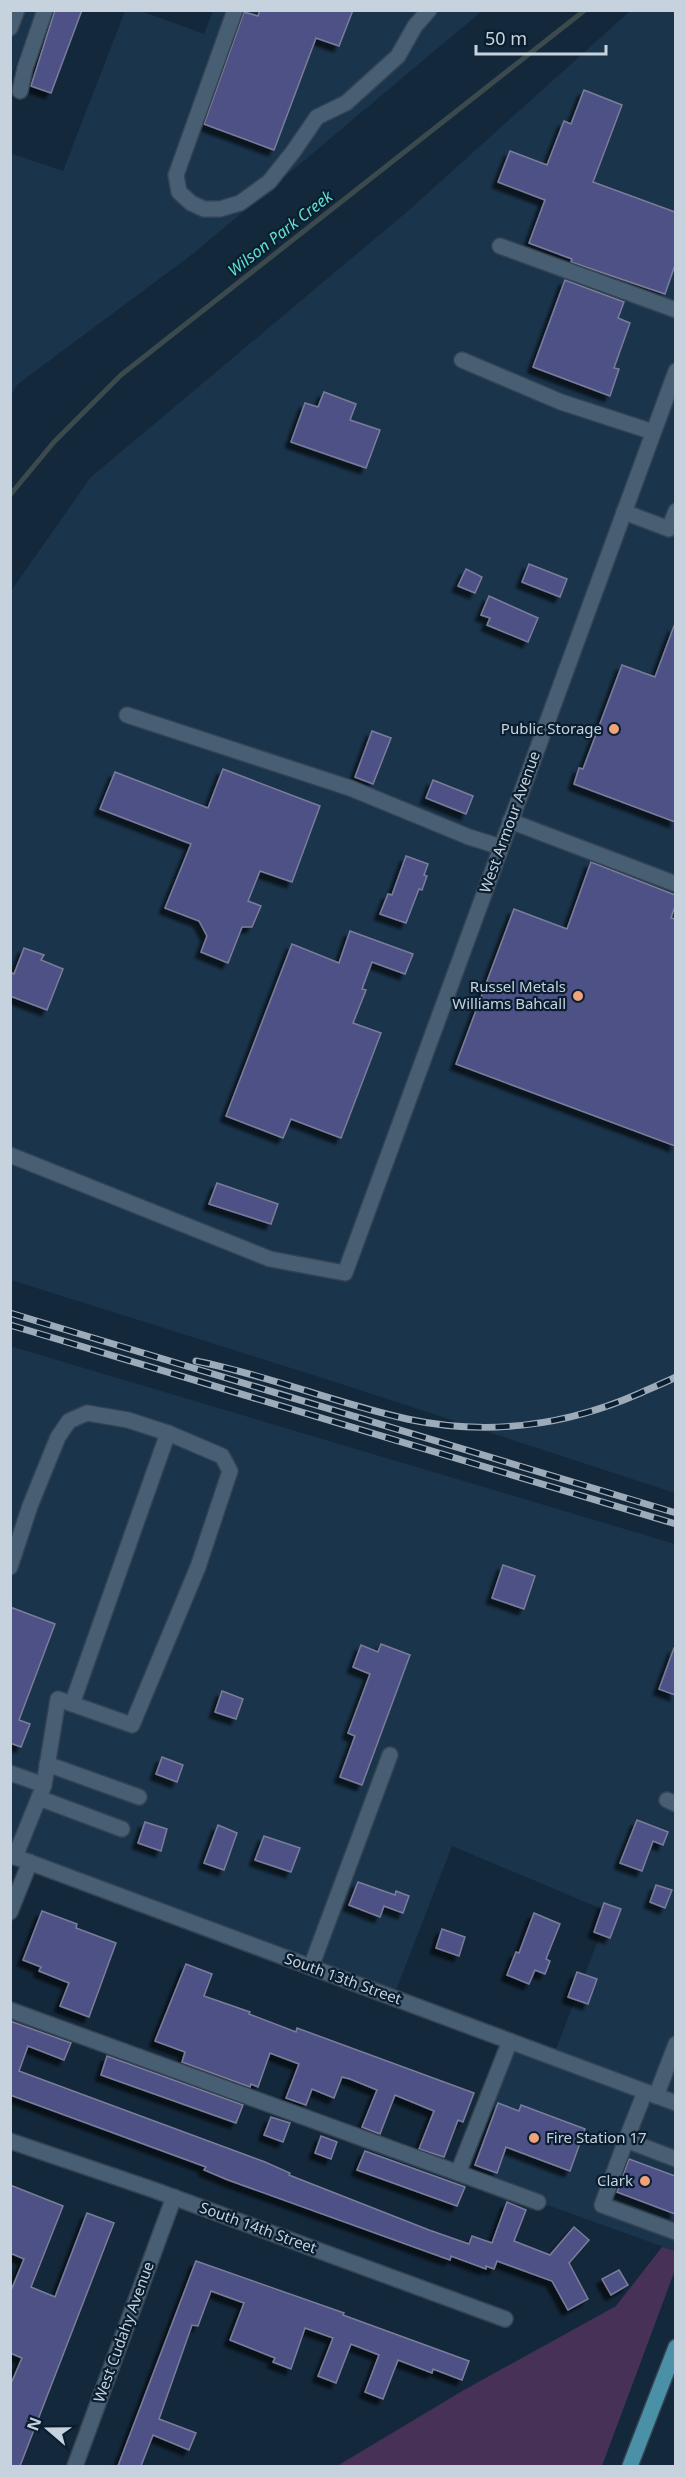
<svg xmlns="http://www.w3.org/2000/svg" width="686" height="2477" viewBox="0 0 686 2477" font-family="'Noto Sans',sans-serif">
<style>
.built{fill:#1a344b}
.green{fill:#483157}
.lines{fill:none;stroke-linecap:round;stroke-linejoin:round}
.stream{stroke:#3b4a4c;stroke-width:5}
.building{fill:#4d5185;stroke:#7a7d99;stroke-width:1.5;filter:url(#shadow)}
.minor-casing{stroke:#344352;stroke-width:18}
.major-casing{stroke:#344352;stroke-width:18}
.minor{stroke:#485e73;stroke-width:15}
.major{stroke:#4a91a8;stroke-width:15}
.rail-casing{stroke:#9dabb9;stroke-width:7}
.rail{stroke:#0a1e30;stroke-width:4.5;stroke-dasharray:14;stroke-linecap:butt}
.poi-dot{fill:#f0a27b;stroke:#0a1e30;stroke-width:2}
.labels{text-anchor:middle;stroke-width:4.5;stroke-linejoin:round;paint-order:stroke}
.poi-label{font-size:15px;fill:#c6d3df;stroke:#0a1e30;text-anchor:end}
.street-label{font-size:15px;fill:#c6d3df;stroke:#0a1e30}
.water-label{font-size:16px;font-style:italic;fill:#61e0d0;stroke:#0a1e30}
</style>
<defs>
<filter id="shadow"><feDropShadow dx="-5.5" dy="5.5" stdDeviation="1.5" flood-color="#0009"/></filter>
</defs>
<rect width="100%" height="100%" fill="#14283b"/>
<g class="built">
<polygon points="11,11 36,11 11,78"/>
<polygon points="125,11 141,11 204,34 213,11 482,11 194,253 18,384 11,395 10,153 63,171"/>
<polygon points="630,11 675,11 675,1493 332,1381 11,1280 11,591 91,477 409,210"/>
<polygon points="10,1346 675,1544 675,2251 458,2173 506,2039 553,2057 609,1912 452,1846 393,1998 11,1855"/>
</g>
<polygon class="green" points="662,2247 675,2251 675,2270 602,2466 337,2466 464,2390 616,2306"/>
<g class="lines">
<polyline class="stream" points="10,495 54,442 121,375 585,10"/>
</g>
<g class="building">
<polygon points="55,10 82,10 51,93 31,86"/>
<polygon points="260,10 353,10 339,46 316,38 274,150 204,124 244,12 258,16"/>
<polygon points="584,90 622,105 593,182 675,212 675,265 665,294 571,262 572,259 529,243 545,200 498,182 510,151 547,165 564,121 571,124"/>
<polygon points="565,280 624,302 618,318 630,323 614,368 619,369 610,396 533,367"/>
<polygon points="324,392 356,404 350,420 380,430 366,468 291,442 305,403 318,407"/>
<polygon points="529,564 567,579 560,597 522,582"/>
<polygon points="466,569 482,577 475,593 458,586"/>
<polygon points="489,596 538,618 528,642 487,625 490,618 481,615"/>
<polygon points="674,626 675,627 675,822 574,784 579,768 583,769 622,665 655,677"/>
<polygon points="372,731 391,738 373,784 355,777"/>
<polygon points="223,769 320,806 292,882 260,871 248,901 261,906 252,927 242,927 228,963 201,952 207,936 199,921 165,908 191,844 100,809 115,772 208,808"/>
<polygon points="433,780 473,796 466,814 426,798"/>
<polygon points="406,856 428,864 424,875 427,876 422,890 419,889 406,923 380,914 388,894 392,895"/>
<polygon points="591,862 675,895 675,906 671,918 675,919 675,1146 456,1064 514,909 567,929"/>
<polygon points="350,931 413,954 405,974 372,962 362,989 366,990 353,1023 381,1033 341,1138 291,1119 283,1138 226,1116 292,944 339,963"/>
<polygon points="24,948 44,955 41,960 63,969 47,1010 10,996 10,972 14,974"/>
<polygon points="217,1183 278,1204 271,1224 209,1204"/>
<polygon points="503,1565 535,1576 524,1609 492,1598"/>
<polygon points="10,1607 55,1624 19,1720 30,1724 21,1747 10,1743"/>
<polygon points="381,1644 410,1655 362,1785 340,1777 355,1736 348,1733 370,1674 353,1667 361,1645 378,1652"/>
<polygon points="674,1648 675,1648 675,1695 659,1689"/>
<polygon points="222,1691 243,1699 236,1719 215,1712"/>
<polygon points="162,1757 183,1765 177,1782 156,1774"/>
<polygon points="637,1820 668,1832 663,1845 653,1841 642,1871 620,1863"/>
<polygon points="145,1822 167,1829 161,1851 138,1843"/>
<polygon points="218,1825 237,1833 224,1870 204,1863"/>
<polygon points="264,1836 300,1848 291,1872 255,1860"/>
<polygon points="358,1882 395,1895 396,1891 409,1896 403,1913 384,1906 380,1917 349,1905"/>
<polygon points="656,1885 672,1890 665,1908 650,1902"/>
<polygon points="604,1903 621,1909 610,1938 594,1932"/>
<polygon points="42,1911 77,1924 76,1928 116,1943 89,2017 60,2006 69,1983 39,1971 41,1967 23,1960"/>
<polygon points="534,1913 560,1924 546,1959 550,1961 545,1974 535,1970 529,1984 507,1975 516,1952 519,1953"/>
<polygon points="442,1929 465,1937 459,1956 436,1948"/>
<polygon points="186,1964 212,1974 204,1996 250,2012 249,2014 296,2032 297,2028 474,2093 463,2122 458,2120 444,2157 419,2149 434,2111 395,2095 380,2134 362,2127 377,2090 350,2079 342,2077 334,2098 312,2089 306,2105 286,2098 299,2064 270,2053 258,2087 251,2084 250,2087 182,2062 185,2052 155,2041"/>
<polygon points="577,1972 597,1979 588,2004 568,1997"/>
<polygon points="10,2021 71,2043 64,2060 28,2046 19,2071 265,2162 290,2173 289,2175 429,2230 469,2244 472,2236 492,2243 507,2202 526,2210 514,2241 550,2255 574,2227 589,2240 569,2263 588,2299 568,2310 552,2281 497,2261 494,2269 486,2266 486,2269 451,2256 450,2260 228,2180 204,2170 206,2167 10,2095"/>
<polygon points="107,2056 243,2105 236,2123 101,2075"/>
<polygon points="498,2103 519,2111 521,2105 585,2129 570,2171 506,2147 497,2173 475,2165"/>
<polygon points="271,2117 290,2123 283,2142 264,2135"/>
<polygon points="321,2136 337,2142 331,2159 315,2153"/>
<polygon points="365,2151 465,2187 457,2206 357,2170"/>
<polygon points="629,2159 675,2176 675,2214 617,2192"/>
<polygon points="10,2185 63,2206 31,2287 55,2297 87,2213 114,2223 20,2466 10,2466 10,2386 22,2358 10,2353 10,2293 24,2259 10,2253"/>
<polygon points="196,2261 344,2313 343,2315 469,2361 462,2380 433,2369 432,2373 398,2360 383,2399 365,2392 379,2355 351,2344 336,2383 318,2376 333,2338 305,2328 291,2369 273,2362 275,2358 230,2340 244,2303 211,2291 198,2326 192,2325 159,2419 196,2433 189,2450 153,2435 141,2466 118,2466"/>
<polygon points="619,2270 628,2285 611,2295 602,2279"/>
</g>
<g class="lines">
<defs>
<g id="minor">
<polyline points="235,10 176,175 179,192 191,203 204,209 220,209 240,203 269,182 293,152 317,117 346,103 398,56 415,26 429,10"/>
<polyline points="10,28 17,10"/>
<polyline points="20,91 25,68 45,10"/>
<polyline points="500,246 676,310"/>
<polyline points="462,360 561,402 653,432"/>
<polyline points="624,512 669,529 676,511"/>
<polyline points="127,715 350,788 469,837 501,847"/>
<polyline points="510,821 676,884"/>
<polyline points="10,1155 270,1259 345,1273 676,371"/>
<polyline points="10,1567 30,1506 58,1437 69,1421 87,1413 128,1420 168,1433 222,1456 230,1471 198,1567 132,1725 58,1699 44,1785"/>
<polyline points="72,1704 168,1433"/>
<polyline points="47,1764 139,1797"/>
<polyline points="10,1773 44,1785 15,1857"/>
<polyline points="39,1798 122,1829"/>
<polyline points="667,1800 676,1804"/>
<polyline points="10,1855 676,2103"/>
<polyline points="10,1912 30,1862"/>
<polyline points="311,1967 390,1755"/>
<polyline points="10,2010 538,2202"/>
<polyline points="645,2092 626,2140 676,2159"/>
<polyline points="656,2096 676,2044"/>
<polyline points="626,2140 602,2205 676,2232"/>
<polyline points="10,2141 154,2190 505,2319"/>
<polyline points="458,2173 510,2041"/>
<polyline points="75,2466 174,2197"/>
</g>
<polyline id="major" points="630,2466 676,2347"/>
</defs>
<use href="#minor" class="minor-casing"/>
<use href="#major" class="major-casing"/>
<use href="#minor" class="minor"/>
<use href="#major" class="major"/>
<defs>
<g id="rail">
<polyline points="10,1313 676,1513"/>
<polyline points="10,1325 676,1524"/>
<path d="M196,1361C267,1375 335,1403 407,1419C486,1436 565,1426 638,1394C651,1388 664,1383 676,1377"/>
</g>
</defs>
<use href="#rail" class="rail-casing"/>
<use href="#rail" class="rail"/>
</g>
<g class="poi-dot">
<circle cx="614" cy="729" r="6"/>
<circle cx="578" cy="996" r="6"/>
<circle cx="534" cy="2138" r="6"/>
<circle cx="645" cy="2181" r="6"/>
</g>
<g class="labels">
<g class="poi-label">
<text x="602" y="734">Public Storage</text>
<text x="566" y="992">Russel Metals<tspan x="566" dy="17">Williams Bahcall</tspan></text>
<text x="546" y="2143" text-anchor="start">Fire Station 17</text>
<text x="633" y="2186">Clark</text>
</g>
<g class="street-label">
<text transform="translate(510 822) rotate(-70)" y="5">West Armour Avenue</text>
<text transform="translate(343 1979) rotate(20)" y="5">South 13th Street</text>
<text transform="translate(258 2228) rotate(20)" y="5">South 14th Street</text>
<text transform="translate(124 2332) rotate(-70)" y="5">West Cudahy Avenue</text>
</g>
<g class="water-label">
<text transform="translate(280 233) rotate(-38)" y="6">Wilson Park Creek</text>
</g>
</g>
<rect width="686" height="2477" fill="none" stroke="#c6d3df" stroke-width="24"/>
<g transform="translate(48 2429) rotate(290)" stroke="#0a1e30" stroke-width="4.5" paint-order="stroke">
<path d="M0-4.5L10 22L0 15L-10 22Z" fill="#c6d3df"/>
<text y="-9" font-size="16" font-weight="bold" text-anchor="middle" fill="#c6d3df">N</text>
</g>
<path d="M476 45v9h130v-9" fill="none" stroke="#c6d3df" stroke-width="3"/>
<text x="485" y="45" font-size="18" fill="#c6d3df" stroke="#0a1e30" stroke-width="4.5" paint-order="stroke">50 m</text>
</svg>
